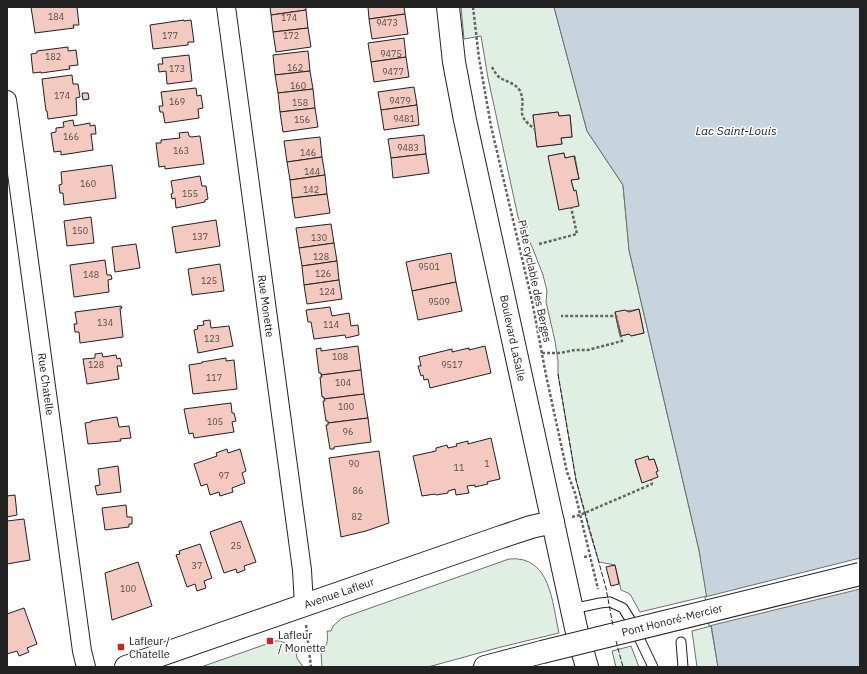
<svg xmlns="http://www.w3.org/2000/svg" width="867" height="674" viewBox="0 0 867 674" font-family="'IBM Plex Sans',sans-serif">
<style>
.green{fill:#e0efe3;stroke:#6f6f6f;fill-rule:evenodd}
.water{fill:#c7d3dd;stroke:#6f6f6f}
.pier{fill:#fff;stroke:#6f6f6f}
.building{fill:#f3c9c0;stroke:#222}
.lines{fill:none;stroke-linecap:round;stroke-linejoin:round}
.service-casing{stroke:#222;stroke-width:11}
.minor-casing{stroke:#222;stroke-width:20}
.secondary-casing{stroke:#222;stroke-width:24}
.trunk-casing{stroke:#222;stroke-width:24}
.path{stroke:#646464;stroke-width:2.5;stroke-dasharray:3 2;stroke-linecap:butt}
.service{stroke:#fff;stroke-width:9}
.minor{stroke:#fff;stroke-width:18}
.secondary{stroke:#fff;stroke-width:22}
.trunk{stroke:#fff;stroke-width:22}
.trunk-bridge-casing{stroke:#222;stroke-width:24;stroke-linecap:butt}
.trunk-bridge{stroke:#fff;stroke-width:22}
.fence{stroke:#222;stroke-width:1;stroke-dasharray:5 2;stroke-linecap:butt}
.poi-dot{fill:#c62828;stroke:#fff;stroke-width:1.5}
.labels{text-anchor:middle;stroke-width:3;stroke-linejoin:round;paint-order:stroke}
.number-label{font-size:9px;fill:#564c4a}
.street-label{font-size:11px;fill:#222;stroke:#fff}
.poi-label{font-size:11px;fill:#222;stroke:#fff;text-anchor:start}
.water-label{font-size:12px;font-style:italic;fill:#222;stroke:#fff}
</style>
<rect width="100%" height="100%" fill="#fff"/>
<g class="green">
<path d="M461,7H554L587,131L623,185L629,250L699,550L707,596L640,612L630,594L621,590L615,565L599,562L589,530L576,480L558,374V361L555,341L546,302L547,291L543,275L533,249L518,217L488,78L481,36L464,39ZM558,112L559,116L570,115L572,137L561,138L562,144L537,147L533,115ZM564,153L565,158L575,156L579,179L571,180L574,191L575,190L559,209L549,156ZM639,309L644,333L631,336L629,334L620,336L615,313C624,310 631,311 639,309ZM648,456L649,460L654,459L658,471L642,482L635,461Z"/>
<path d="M509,559C551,555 552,603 559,633L501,647L428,667H322L321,652C328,645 328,640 327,631H331L333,626L342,618Z"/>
<polygon points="711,626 718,667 697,667 692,631"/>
<path d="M275,641C284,640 287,644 292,652L296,651L297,658L303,667H201Z"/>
<polygon points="631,646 639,667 616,667 612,651"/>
</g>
<polygon class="water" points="554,7 860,7 860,667 718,667 699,550 629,250 623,185 587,131"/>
<polygon class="pier" points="860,558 860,589 709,626 705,597"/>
<g class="building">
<polygon points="31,7 77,7 79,25 73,25 74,28 35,33"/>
<polygon points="270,7 306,7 306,10 271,15"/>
<polygon points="368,7 404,7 405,14 369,19"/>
<polygon points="306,10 308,28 273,32 271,15"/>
<polygon points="405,14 408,34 372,39 369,19"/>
<polygon points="184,20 184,21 191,20 194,42 188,42 188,45 153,49 150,25"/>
<polygon points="308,28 311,47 276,52 273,32"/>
<polygon points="404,38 406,57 371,62 368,43"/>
<polygon points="68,47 68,51 76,50 78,65 69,66 70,69 41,73 41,72 33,73 31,54 37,53 37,51"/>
<polygon points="308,51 310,71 275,75 273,55"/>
<polygon points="189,55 192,81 167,84 166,71 159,72 158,64 163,64 162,58"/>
<polygon points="406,57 409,77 374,82 371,62"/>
<polygon points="310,71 313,89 278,93 275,75"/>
<polygon points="72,75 73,84 78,84 80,97 76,98 77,115 48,119 47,111 46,111 42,79"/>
<polygon points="414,87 417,105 381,110 378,92"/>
<polygon points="196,88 197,96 201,95 203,108 198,109 199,118 165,123 163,112 160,112 159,106 163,106 161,92"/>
<polygon points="313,89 315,108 280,112 278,93"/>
<polygon points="82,93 88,93 89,99 83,100"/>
<polygon points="417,105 419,125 384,130 381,110"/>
<polygon points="315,108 318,127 283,132 280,112"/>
<polygon points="558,112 559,116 570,115 572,137 561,138 562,144 537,147 533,115"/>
<polygon points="73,120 74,126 90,123 90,126 95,125 96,134 91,134 93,150 61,155 61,151 54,152 51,133 56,132 56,128 64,127 63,122"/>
<polygon points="188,132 189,136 191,137 200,136 204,164 165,169 165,166 159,167 156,143 161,143 161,140 180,138 179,133"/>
<polygon points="424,135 426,154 391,158 388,139"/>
<polygon points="320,137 322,157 287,162 284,141"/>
<polygon points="564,153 565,158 574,156 579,179 571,180 574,191 576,190 579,206 559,210 548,156"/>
<polygon points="426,154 429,173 393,178 391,158"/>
<polygon points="322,157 325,175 290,180 287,162"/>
<polygon points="112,165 116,198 64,205 63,193 60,193 59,185 62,184 61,172"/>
<polygon points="325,175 327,194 292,198 290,180"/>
<polygon points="200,176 202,186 206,186 208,199 205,200 205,202 176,208 175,198 172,199 171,194 173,193 171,181"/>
<polygon points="327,194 330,213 295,218 292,198"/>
<polygon points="91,217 94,243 67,246 64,221"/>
<polygon points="216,220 220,246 176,253 172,227"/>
<polygon points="331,224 334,243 299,248 296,228"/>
<polygon points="334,243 337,261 302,266 299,248"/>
<polygon points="136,244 140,268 115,272 112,247"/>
<polygon points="451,253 456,282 412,291 406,262"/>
<polygon points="105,260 107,275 111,275 112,279 108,280 109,292 74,297 70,265"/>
<polygon points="337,261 339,280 304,285 302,266"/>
<polygon points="220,264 224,291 192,295 188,269"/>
<polygon points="339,280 342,299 307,304 304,285"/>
<polygon points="456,282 462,311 418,320 412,291"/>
<polygon points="121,306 122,308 120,308 123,337 80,343 79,332 75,332 74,324 77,324 75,312"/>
<polygon points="330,307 332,316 349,313 351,326 358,325 359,335 346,338 345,335 314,339 311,322 308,322 306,310"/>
<polygon points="639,309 644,333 631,336 629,334 621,336 615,312 625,310 629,312"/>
<polygon points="210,320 211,328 229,326 233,346 198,353 194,330 198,329 197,326 204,325 203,321"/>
<polygon points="358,346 361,370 321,375 321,373 319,373 316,349 321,348 321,351"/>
<polygon points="485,346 491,373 430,388 428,379 424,380 423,375 421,376 418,366 421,366 419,357 452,349 452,352 469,348 469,350"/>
<polygon points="102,353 103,357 116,355 117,359 120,358 122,366 117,366 119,379 87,384 83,359 95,358 95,354"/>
<polygon points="226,358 226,361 234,360 237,389 193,394 189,365 202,363 202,362"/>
<polygon points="361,370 364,394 324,399 324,397 322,397 320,377 322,377 321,375"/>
<polygon points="364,394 368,418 328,423 328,421 326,421 323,401 325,401 324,399"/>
<polygon points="231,403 232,413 234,413 236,421 232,422 234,432 194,438 193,433 189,434 184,409"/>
<polygon points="117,417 119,427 129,426 131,438 120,439 121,441 88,444 85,423 91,422 91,421"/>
<polygon points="368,418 371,442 334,447 334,449 330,449 326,425 328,425 328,423"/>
<polygon points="491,438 500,479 487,482 488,484 475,487 475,485 467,486 469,493 456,495 455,489 448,491 448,493 436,495 435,494 422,496 413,456 436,451 436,448 447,445 448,448 457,446 456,444 468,441 468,444"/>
<polygon points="227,449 228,453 240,449 246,471 242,473 245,483 232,488 233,492 220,496 219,492 210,495 207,484 201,486 194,464 217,456 216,453"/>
<polygon points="379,451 389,523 366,531 341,537 329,458"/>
<polygon points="648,456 649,460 654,459 658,471 656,472 658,477 642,483 635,460"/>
<polygon points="118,466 121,492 97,495 95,486 100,485 98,469"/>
<polygon points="15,495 17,515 7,517 7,496"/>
<polygon points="126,505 127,517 132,517 132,524 129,524 129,527 105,530 102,508"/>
<polygon points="24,519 30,560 7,564 7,521"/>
<polygon points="241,521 256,562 244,566 245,570 237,573 236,569 224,573 210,532"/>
<polygon points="200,544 212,578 204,581 206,588 197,591 195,584 187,587 176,555 180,554 179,551"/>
<polygon points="138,562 152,606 112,620 105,573"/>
<polygon points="615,565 619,584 611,586 606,567"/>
<polygon points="24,608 37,644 27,648 29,652 19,656 17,651 7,654 7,614"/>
</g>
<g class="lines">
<defs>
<g id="service">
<polyline points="572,609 600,603 610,602 623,608 631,621 653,667"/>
<polyline points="681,642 683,667"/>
</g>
<g id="minor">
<polyline points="226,7 302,570 304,605"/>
<polyline points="7,100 82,651 86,667"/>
</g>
<g id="secondary">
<polyline points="448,7 454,62 465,120 576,628 587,667"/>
<polyline points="126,667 498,538 531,527 553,522"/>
</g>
<polyline id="trunk" points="485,667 542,652"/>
</defs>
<use href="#service" class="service-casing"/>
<use href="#minor" class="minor-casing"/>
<use href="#secondary" class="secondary-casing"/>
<use href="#trunk" class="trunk-casing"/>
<g class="path">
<polyline points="473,7 479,58 491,126 532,301 546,375 567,472 575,493 598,589"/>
<path d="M492,67C494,71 496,74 499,77C506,82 516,83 520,91C528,109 512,113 535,129"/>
<polyline points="539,244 577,234 571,207"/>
<polyline points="542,353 560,353 575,350 588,350 622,341 616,316 561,316"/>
<polyline points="572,517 580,515 652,484 651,480"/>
<polyline points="584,557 590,556"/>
<polyline points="306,625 311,667"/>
</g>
<use href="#service" class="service"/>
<use href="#minor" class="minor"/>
<use href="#secondary" class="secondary"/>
<use href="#trunk" class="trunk"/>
<defs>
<polyline id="trunk-bridge" points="542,652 860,574"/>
</defs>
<use href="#trunk-bridge" class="trunk-bridge-casing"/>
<use href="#trunk-bridge" class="trunk-bridge"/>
<g class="fence">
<polyline points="558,374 576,480 606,588 613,626"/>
<polyline points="616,641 623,667"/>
</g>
</g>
<g class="poi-dot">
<rect x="266" y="637" width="8" height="8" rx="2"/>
<rect x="117" y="643" width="8" height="8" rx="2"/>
</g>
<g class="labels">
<g class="number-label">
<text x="56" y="20">184</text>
<text x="289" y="21">174</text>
<text x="387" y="26">9473</text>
<text x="170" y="39">177</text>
<text x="291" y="39">172</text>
<text x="391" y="57">9475</text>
<text x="53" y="60">182</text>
<text x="295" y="71">162</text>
<text x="177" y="72">173</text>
<text x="393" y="75">9477</text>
<text x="298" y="89">160</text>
<text x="62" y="99">174</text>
<text x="400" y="104">9479</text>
<text x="177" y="105">169</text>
<text x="300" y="106">158</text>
<text x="404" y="122">9481</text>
<text x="302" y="123">156</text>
<text x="71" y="140">166</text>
<text x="408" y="151">9483</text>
<text x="181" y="154">163</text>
<text x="308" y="156">146</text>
<text x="312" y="175">144</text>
<text x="88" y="187">160</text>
<text x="311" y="193">142</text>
<text x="190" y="197">155</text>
<text x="80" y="234">150</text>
<text x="200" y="240">137</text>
<text x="319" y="241">130</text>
<text x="321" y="260">128</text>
<text x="429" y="270">9501</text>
<text x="323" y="277">126</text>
<text x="91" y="278">148</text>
<text x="209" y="284">125</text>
<text x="327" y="295">124</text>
<text x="439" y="305">9509</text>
<text x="105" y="326">134</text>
<text x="331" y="328">114</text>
<text x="212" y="342">123</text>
<text x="340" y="360">108</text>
<text x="96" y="368">128</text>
<text x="452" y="368">9517</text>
<text x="214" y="381">117</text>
<text x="343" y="386">104</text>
<text x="346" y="410">100</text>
<text x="215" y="425">105</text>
<text x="348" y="435">96</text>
<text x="354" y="467">90</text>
<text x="487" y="467">1</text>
<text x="459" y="471">11</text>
<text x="224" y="479">97</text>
<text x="358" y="494">86</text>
<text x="357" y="520">82</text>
<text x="236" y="549">25</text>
<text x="197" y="569">37</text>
<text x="128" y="592">100</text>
</g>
<g class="street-label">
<text transform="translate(535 281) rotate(78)" y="4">Piste cyclable des Berges</text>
<text transform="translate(266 306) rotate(82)" y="4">Rue Monette</text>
<text transform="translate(513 338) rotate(78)" y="4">Boulevard LaSalle</text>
<text transform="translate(46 384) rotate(82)" y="4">Rue Chatelle</text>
<text transform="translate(339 593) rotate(-19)" y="4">Avenue Lafleur</text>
<text transform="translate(672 620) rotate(-14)" y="4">Pont Honoré-Mercier</text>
</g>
<g class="poi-label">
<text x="278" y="639">Lafleur<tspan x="278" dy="13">/ Monette</tspan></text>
<text x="129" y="645">Lafleur /<tspan x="129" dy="13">Chatelle</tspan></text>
</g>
<g class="water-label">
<text x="736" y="135">Lac Saint-Louis</text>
</g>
</g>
<rect width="867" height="674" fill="none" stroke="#222222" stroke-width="16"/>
</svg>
